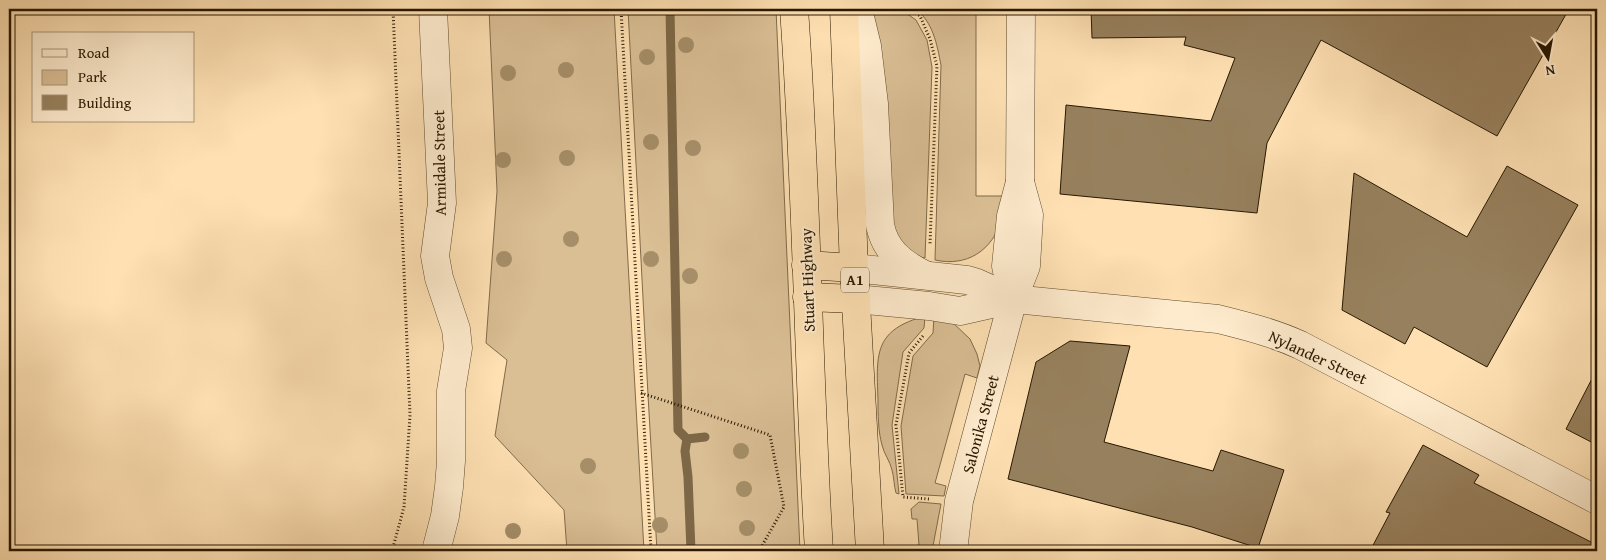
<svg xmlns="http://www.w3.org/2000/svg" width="1606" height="560" viewBox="0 0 1606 560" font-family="'Gentium Book Plus',serif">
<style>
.green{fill:#dabe94;stroke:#816b4a}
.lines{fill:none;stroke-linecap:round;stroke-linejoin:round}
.stream{stroke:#7d6746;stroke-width:9}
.building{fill:#97805d;stroke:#281800}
.minor-casing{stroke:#5e4a2c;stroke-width:29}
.trunk-casing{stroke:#281800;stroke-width:29}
.path{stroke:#281800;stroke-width:3;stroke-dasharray:1 2.5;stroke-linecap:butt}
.minor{stroke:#feebcd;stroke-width:28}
.trunk{stroke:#fee0b2;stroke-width:28}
.tree{fill:#a58e68}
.labels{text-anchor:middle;stroke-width:4;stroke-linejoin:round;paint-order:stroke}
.shield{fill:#feebcd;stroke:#68573e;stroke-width:1}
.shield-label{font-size:15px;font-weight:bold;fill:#281800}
.street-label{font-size:16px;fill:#281800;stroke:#feebcd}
</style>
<rect width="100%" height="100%" fill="#fee0b2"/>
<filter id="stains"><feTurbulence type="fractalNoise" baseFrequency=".004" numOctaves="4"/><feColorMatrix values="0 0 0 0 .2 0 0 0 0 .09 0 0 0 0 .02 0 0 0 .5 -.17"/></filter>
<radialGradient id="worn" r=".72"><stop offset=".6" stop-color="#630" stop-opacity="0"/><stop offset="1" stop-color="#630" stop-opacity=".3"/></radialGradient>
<g class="green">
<polygon points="489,9 614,9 644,551 567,551 564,510 495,436 507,360 486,343 497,191"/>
<polygon points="628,9 776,9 800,551 657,551 648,395"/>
<polygon points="871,9 900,9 916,20 927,40 932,67 925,258 914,256 889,229"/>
<path d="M915,9H976V196H1005C1004,204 1004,212 1002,219C992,251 967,267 935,260L941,65C937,45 933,21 915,9Z"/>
<path d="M925,316L924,328L903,352L892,425L899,494L896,493C894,486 894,477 892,470C890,461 884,454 882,445C878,431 878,414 878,399C876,352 875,330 925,316Z"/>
<polygon points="934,317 951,321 970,339 977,354 980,366 977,378 965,374 935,483 946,486 944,496 906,494 901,426 913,356 933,333"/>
<polygon points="919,502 941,504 932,551 902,551 902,549 919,545 917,519 912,519 911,509"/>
</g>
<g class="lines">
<g class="stream">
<polyline points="670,9 678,430 687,439"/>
<polyline points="691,551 688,477 685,451 687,439 705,437"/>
</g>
</g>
<g class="building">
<polygon points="1091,9 1569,9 1497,136 1321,40 1267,143 1257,213 1060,194 1066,105 1211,121 1235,58 1184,45 1186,37 1092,38"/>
<polygon points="1507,166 1578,205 1487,367 1414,327 1405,344 1342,310 1354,173 1467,237"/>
<polygon points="1070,341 1130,346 1104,442 1213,471 1221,450 1284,470 1258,548 1192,527 1008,479 1036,362"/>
<polygon points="1597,369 1597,445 1566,429"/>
<polygon points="1423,445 1479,475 1474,483 1597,545 1597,551 1370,551 1390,513 1386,512"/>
</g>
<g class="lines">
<defs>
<g id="minor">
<polyline points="433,9 442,203 435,256 439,278 456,329 458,348 451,391 451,461 449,487 445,516 436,551"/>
<path d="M858,9L867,46L874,104L880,225C885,250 901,263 923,274"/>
<path d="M854,268L967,280L977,283L1013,299L1218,319C1246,326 1274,333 1300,345L1597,500"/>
<polyline points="856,299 929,306 960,311 1013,299"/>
<polyline points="1013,299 1006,266 1011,216 1020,182 1021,9"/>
<polyline points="953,551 959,501 1013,299 1026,266 1029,215 1020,182"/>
</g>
<g id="trunk">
<path d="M794,9C807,189 808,371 819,551"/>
<polyline points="844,9 854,268 870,551"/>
<polyline points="806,265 854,268"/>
<polyline points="807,297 856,299"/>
</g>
</defs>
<use href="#minor" class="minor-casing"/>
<use href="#trunk" class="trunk-casing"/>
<g class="path">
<polyline points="621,9 651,551"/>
<polyline points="910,9 920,16 930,39 937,66 930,244"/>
<polyline points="923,336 909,353 896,425 903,497 929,499"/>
<polyline points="641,393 770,435 784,507 759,551"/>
<polyline points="392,551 404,507 410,415 393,9"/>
</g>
<use href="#minor" class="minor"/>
<use href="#trunk" class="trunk"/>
</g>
<g class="tree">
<circle cx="686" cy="45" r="8"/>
<circle cx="647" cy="57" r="8"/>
<circle cx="566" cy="70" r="8"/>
<circle cx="508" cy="73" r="8"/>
<circle cx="651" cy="142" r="8"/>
<circle cx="693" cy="148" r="8"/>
<circle cx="567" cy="158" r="8"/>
<circle cx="503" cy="160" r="8"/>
<circle cx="571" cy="239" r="8"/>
<circle cx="504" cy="259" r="8"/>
<circle cx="651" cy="259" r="8"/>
<circle cx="690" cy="276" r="8"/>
<circle cx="741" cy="451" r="8"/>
<circle cx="588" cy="466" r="8"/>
<circle cx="744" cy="489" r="8"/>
<circle cx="660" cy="525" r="8"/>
<circle cx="747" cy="528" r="8"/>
<circle cx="513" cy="531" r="8"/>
</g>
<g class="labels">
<rect class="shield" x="841" y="267.5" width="28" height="25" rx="4"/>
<g class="shield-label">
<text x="855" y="285">A1</text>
</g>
<g class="street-label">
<text transform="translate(439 163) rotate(-91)" y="6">Armidale Street</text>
<text transform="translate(807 280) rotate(-92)" y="6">Stuart Highway</text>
<text transform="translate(1318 357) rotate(25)" y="6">Nylander Street</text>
<text transform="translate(980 424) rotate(-75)" y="6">Salonika Street</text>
</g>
</g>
<rect width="1606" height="560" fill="none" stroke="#fee0b2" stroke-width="30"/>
<rect x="10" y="10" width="1586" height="540" fill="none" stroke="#281800" stroke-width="2.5"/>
<rect x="15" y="15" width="1576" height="530" fill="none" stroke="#281800"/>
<rect x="32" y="32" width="162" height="90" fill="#feebcd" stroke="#a8977b"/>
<rect x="42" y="49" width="25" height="8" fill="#feebcd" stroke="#a8977b"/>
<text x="78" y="58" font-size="15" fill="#281800">Road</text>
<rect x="42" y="70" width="25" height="15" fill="#dabe94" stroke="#a8977b"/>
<text x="78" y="82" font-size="15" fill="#281800">Park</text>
<rect x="42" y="95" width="25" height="15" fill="#97805d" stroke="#a8977b"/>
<text x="78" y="108" font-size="15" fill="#281800">Building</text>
<g transform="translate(1548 58) rotate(169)" stroke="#feebcd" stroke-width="4" paint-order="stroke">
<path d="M0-4L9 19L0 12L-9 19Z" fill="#281800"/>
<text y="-8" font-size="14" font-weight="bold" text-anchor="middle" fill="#281800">N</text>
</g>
<rect width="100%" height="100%" filter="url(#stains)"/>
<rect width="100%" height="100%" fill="url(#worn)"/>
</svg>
